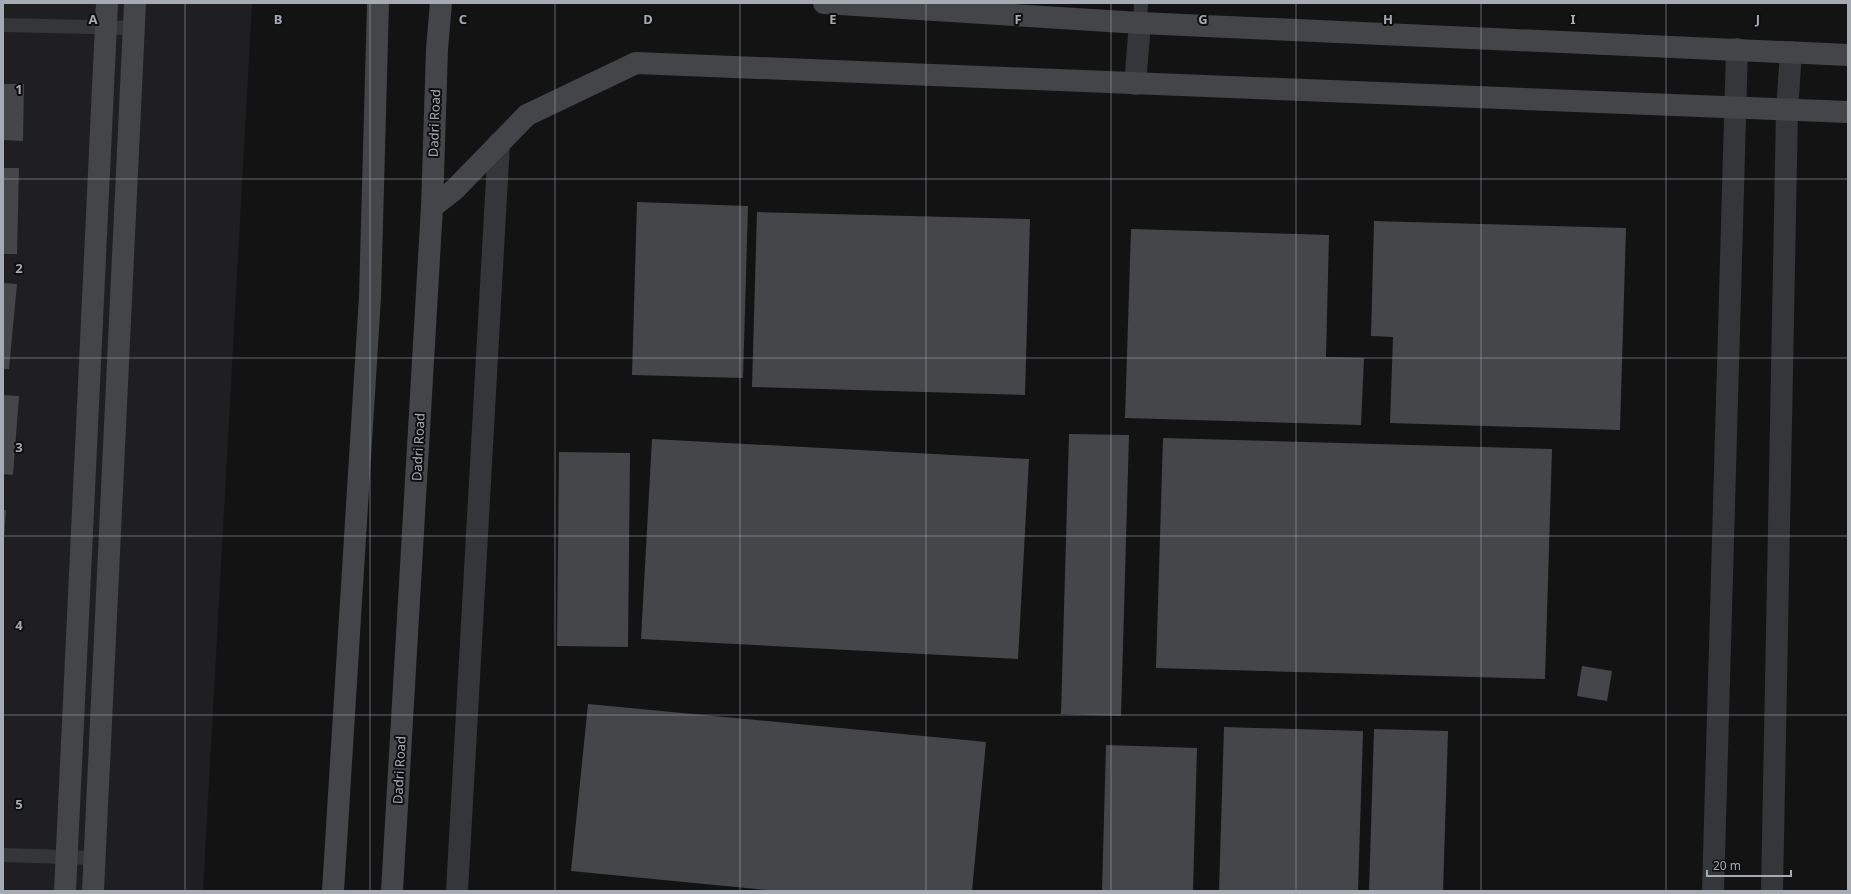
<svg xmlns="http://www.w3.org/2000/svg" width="1851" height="894" viewBox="0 0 1851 894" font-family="'Noto Sans',sans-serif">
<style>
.built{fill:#1f1f21}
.building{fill:#454649}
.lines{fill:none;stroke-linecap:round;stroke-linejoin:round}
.lane{stroke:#353639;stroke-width:14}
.street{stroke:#353639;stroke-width:22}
.secondary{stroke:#434549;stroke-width:22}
.grid{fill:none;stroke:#a6abb3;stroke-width:1;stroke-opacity:0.55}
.labels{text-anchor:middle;stroke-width:4;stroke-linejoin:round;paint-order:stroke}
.street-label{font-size:13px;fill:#a6abb3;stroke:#0e0e0f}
.grid-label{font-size:13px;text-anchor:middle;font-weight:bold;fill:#a6abb3;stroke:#0e0e0f;stroke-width:4;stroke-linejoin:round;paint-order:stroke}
</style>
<rect width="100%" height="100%" fill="#131314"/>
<polygon class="built" points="3,3 252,3 203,891 3,891"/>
<g class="building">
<polygon points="3,84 24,84 23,141 3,140"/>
<polygon points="3,168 19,168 17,254 3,254"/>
<polygon points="637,202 748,206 743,378 632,375"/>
<polygon points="757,212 1030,219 1025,395 752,387"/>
<polygon points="1374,221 1626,228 1620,430 1390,423 1393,337 1371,336"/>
<polygon points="1131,229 1329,235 1326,357 1364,358 1361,425 1125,418"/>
<polygon points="3,283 17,284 9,369 3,369"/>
<polygon points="3,395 19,396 13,475 3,474"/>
<polygon points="1069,434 1129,435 1121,716 1061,714"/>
<polygon points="1163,438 1552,449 1545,679 1156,668"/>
<polygon points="652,439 1029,459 1018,659 641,639"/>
<polygon points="559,452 630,453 628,647 557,646"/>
<polygon points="3,510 6,510 4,540 3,540"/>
<polygon points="1582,666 1612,671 1607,701 1577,696"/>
<polygon points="588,704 986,742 972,891 777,891 571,871"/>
<polygon points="1224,727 1363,731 1358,891 1219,891"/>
<polygon points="1374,729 1448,731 1443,891 1369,891"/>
<polygon points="1106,745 1197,748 1193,891 1102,891"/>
</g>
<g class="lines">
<g class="lane">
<polyline points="1140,23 1141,3"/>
<polyline points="3,25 134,28"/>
<polyline points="3,855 95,858"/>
</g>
<g class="street">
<polyline points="1135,84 1140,23"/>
<polyline points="457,891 499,143"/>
<polyline points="1713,891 1737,49"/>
<polyline points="1772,891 1787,110 1791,52"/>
</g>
<g class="secondary">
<polyline points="824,3 1140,23 1848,55"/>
<polyline points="432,207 454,190 527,115 636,63 1848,112"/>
<polyline points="65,891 107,3"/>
<polyline points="93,891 135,3"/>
<polyline points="333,891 370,297 378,3"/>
<polyline points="392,891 432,207 437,49 441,3"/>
</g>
</g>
<path class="grid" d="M185,3V891M370,3V891M555,3V891M740,3V891M926,3V891M1111,3V891M1296,3V891M1481,3V891M1666,3V891M3,179H1848M3,358H1848M3,536H1848M3,715H1848"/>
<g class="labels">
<g class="street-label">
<text transform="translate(434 123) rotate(-88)" y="5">Dadri Road</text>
<text transform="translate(418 447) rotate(-87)" y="5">Dadri Road</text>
<text transform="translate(399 770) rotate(-87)" y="5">Dadri Road</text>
</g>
</g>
<g class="grid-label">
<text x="93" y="24">A</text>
<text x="278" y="24">B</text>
<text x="463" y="24">C</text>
<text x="648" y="24">D</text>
<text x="833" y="24">E</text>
<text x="1018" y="24">F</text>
<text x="1203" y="24">G</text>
<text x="1388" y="24">H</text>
<text x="1573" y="24">I</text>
<text x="1758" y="24">J</text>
<text x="19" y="94">1</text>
<text x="19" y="273">2</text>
<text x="19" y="452">3</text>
<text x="19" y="630">4</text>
<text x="19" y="809">5</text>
</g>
<rect width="1851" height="894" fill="none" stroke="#a6abb3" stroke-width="8"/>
<path d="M1707 870v6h84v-6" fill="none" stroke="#a6abb3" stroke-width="2"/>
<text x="1713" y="870" font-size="12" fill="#a6abb3" stroke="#0e0e0f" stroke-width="3" paint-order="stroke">20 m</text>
</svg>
